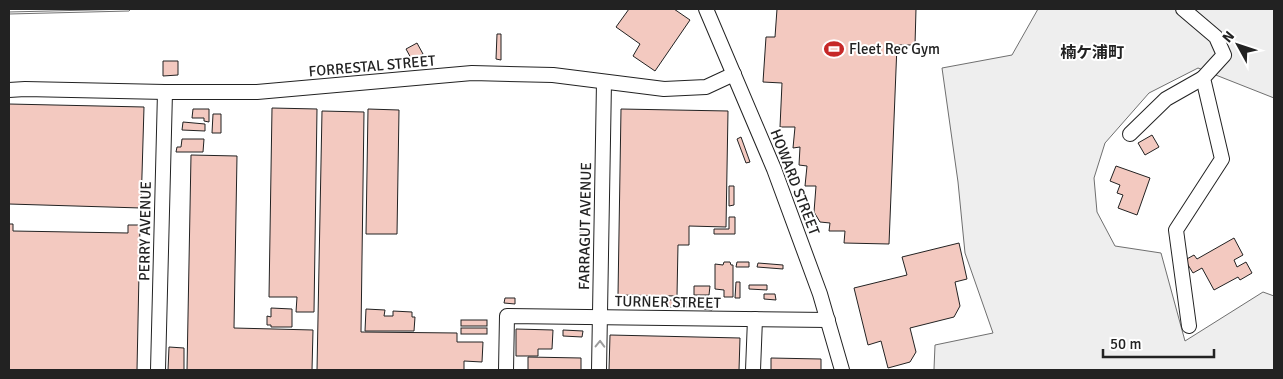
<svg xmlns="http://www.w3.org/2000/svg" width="1283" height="379" viewBox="0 0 1283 379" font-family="Signika,'Noto Sans JP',sans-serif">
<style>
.green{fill:#eee;stroke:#6f6f6f}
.pier{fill:#fff;stroke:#6f6f6f}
.building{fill:#f3c9c0;stroke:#222}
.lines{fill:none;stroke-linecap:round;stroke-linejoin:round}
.street-casing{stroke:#222;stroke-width:16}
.street{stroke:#fff;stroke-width:14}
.oneway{stroke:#9c9c9c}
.labels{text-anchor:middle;stroke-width:4;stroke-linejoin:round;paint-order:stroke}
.poi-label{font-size:15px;fill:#222;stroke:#fff;text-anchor:start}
.street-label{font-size:15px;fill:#222;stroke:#fff}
.neighbourhood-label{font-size:16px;font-weight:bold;fill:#222;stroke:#fff}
</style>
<rect width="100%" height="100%" fill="#fff"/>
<polygon class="green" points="1038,9 1274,9 1274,98 1198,68 1149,93 1105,143 1094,178 1097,212 1115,246 1161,253 1185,341 1263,292 1274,296 1274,370 933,370 934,369 935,345 993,333 965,253 958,182 942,68 1012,55"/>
<polygon class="pier" points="131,9 129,11 9,14 9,12"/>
<g class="building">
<polygon points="629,9 674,9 690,20 655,71 633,56 640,44 616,27"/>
<polygon points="777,9 916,9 915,45 897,45 889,244 844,243 845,231 829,231 830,223 820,222 814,212 816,186 805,186 807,166 799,165 800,147 793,148 795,127 780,127 782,83 763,82 766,37 775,37"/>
<polygon points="497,34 501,34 501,60 496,59"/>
<polygon points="417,43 423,54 412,60 406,49"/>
<polygon points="163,61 178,61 178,75 163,76"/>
<polygon points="9,104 144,107 141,208 9,204"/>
<polygon points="272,108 317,109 314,312 296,312 297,297 269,297"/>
<polygon points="193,109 209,109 209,122 204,121 204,118 192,118"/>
<polygon points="368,109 399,110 397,234 366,234"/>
<polygon points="621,109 728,111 726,227 689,226 689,245 678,245 677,296 618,295"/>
<polygon points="322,111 364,112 361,332 457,333 457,342 483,342 482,362 464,361 464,370 317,370"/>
<polygon points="213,114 221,114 221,133 212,133"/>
<polygon points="183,122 205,124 205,131 182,130"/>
<polygon points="1152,135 1159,147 1145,155 1138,143"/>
<polygon points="741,137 750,162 746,163 737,139"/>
<polygon points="182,139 204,139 203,152 176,152 177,147 181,147"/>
<polygon points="191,155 237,156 234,328 313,330 312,370 187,370"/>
<polygon points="1116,166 1150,178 1137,215 1118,208 1123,195 1117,193 1120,185 1110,181"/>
<polygon points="729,186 734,186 734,205 729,206"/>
<polygon points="729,217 735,217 735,234 714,234 714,229 729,229"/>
<polygon points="9,224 13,224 13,231 128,233 128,225 140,225 137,370 9,370"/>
<polygon points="587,231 587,246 580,245 580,232"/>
<polygon points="1234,238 1243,255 1234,260 1237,267 1246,262 1252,273 1240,280 1238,277 1214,290 1202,268 1193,273 1185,260 1194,255 1197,259"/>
<polygon points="959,243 967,279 955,282 960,306 954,317 910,328 916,352 910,362 888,368 881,341 868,345 854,288 907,275 902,257"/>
<polygon points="724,262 730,262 731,265 733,265 733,297 724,297 724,290 715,289 715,264 723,265"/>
<polygon points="737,262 749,262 749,267 736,267"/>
<polygon points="758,263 783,265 783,269 757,267"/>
<polygon points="736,282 740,282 740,298 735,298"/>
<polygon points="749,285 767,285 767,290 749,289"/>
<polygon points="694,286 710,286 709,295 694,295"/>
<polygon points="764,294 775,294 776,300 764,299"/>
<polygon points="505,298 515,298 515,304 504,303"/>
<polygon points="668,300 684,300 683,307 667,307"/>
<polygon points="686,301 698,302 698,307 686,307"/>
<polygon points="705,301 713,301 712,310 704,309"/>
<polygon points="271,308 292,309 292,327 271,327 271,325 267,325 267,316 271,317"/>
<polygon points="366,309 385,310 384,316 393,316 393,311 412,312 412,317 415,317 414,331 365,331"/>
<rect x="461" y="320" width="26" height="6"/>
<rect x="461" y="328" width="26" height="6"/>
<polygon points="516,329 553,330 552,349 538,349 538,356 516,356"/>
<polygon points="563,330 583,331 582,337 563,336"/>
<polygon points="610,335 740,338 739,370 609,370"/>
<polygon points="169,347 184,348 184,370 168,370"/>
<polygon points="528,357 581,358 581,370 528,370"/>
<polygon points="771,358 821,359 821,370 771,370"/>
</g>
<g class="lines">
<defs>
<g id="street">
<polyline points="706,9 774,169 820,294 842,370"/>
<polyline points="1183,9 1216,37 1224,55 1203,78 1222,159 1176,230 1189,326"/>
<polyline points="9,90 25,89 165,92 257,92 472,73 553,75 664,89 706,87 734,74"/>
<polyline points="1130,134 1166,99 1203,78"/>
<polyline points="158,370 165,92"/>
<polyline points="506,370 507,316 828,320"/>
<polyline points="599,370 604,82"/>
<polyline points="753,370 755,319"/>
</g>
</defs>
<use href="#street" class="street-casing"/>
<use href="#street" class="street"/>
</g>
<defs><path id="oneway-chevron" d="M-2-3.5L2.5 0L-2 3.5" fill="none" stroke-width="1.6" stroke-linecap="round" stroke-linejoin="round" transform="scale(1.25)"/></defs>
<use class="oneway" href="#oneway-chevron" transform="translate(600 344) rotate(-89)"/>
<defs>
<symbol id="stadium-bare" viewBox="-9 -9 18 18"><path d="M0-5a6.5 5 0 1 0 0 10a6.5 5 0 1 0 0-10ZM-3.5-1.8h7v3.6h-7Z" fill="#c62828" stroke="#fff" stroke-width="2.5" paint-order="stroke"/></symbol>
</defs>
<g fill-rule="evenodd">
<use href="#stadium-bare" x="820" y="35" width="28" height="28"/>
</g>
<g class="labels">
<g class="poi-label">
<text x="849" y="54">Fleet Rec Gym</text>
</g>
<g class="street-label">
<text transform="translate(372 66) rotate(-5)" y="5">FORRESTAL STREET</text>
<text transform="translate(795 182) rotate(69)" y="5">HOWARD STREET</text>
<text transform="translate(585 226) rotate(-89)" y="5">FARRAGUT AVENUE</text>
<text transform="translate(145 231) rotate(-89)" y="5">PERRY AVENUE</text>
<text transform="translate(668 302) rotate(1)" y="5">TURNER STREET</text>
</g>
<g class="neighbourhood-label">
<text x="1092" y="58">楠ケ浦町</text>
</g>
</g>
<rect width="1283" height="379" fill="none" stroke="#222222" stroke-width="20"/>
<g transform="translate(1238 45) rotate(310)" stroke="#ffffff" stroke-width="4" paint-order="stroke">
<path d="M0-4L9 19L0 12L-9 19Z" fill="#222222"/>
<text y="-8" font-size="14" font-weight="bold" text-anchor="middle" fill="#222222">N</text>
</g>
<path d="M1103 349v8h111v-8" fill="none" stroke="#222222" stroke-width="2.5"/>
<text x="1110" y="349" font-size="15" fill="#222222" stroke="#ffffff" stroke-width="4" paint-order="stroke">50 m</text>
</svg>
